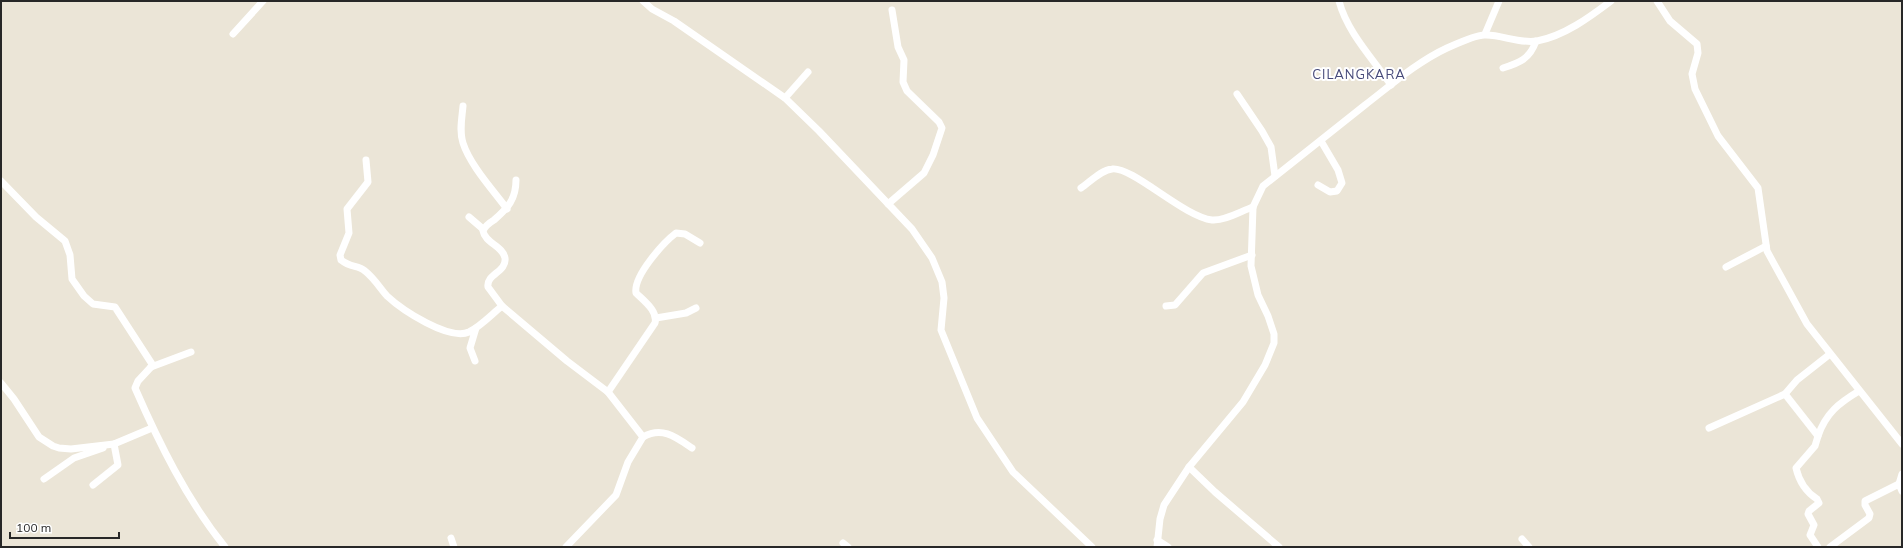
<svg xmlns="http://www.w3.org/2000/svg" width="1903" height="548" viewBox="0 0 1903 548" font-family="Mulish,sans-serif">
<style>
.lines{fill:none;stroke-linecap:round;stroke-linejoin:round}
.minor{stroke:#fff;stroke-width:7}
.labels{text-anchor:middle;stroke-width:4;stroke-linejoin:round;paint-order:stroke}
.quarter-label{font-size:13px;letter-spacing:1px;fill:#464979;stroke:#fff}
</style>
<rect width="100%" height="100%" fill="#ebe5d7"/>
<g class="lines">
<g class="minor">
<polyline points="643,1 652,9 674,21 785,98 819,131 912,229 932,258 942,282 944,298 941,330 977,418 1013,472 1092,547"/>
<path d="M1339,1C1347,32 1373,59 1391,85"/>
<polyline points="1657,1 1670,21 1697,44 1698,53 1692,74 1695,89 1718,136 1758,188 1767,251 1807,324 1902,444"/>
<polyline points="233,34 263,1"/>
<polyline points="1485,34 1499,1"/>
<path d="M1503,68C1519,63 1530,59 1536,41"/>
<polyline points="1237,94 1262,131 1271,147 1275,176"/>
<polyline points="785,98 808,72"/>
<path d="M463,106C462,118 459,131 463,143C470,165 493,190 507,209"/>
<path d="M366,160L368,182L347,209L349,233L340,255L341,260C351,268 358,265 365,271C374,278 380,288 387,296C402,310 449,341 469,332C481,326 492,314 502,306"/>
<path d="M516,180C516,199 508,208 494,220C489,223 485,226 483,231C485,243 503,246 505,258C507,272 486,274 488,287L502,306L567,361L608,392L643,437L628,462L616,495L566,547"/>
<path d="M1,181L36,217L65,241L70,255L72,279L84,296L93,304L115,307L152,364L151,367L138,381L135,388C159,443 187,500 225,547"/>
<polyline points="1318,185 1330,192 1337,191 1342,183 1338,170 1321,141"/>
<path d="M1081,188C1090,182 1101,170 1112,169C1132,166 1184,217 1212,220C1225,221 1241,211 1253,207"/>
<polyline points="888,204 924,173 933,155 942,128 939,122 907,91 903,82 904,60 898,47 892,10"/>
<polyline points="469,217 483,229"/>
<polyline points="1726,267 1766,246"/>
<polyline points="1166,306 1175,305 1203,273 1252,255"/>
<polyline points="656,318 686,313 696,308"/>
<polyline points="475,361 470,348 476,328"/>
<polyline points="151,367 191,352"/>
<polyline points="1,383 14,399 39,437 53,446 59,448 71,449 114,444 152,428"/>
<path d="M608,392L655,323C658,311 644,301 636,293C633,276 664,242 676,233L685,234L700,243"/>
<path d="M1785,394L1818,436L1815,446L1796,468C1799,481 1806,492 1817,499L1819,503L1809,511L1808,514L1814,525L1810,535L1818,547"/>
<polyline points="1709,428 1785,394 1797,380 1830,354"/>
<path d="M1818,436C1826,413 1839,403 1859,391"/>
<path d="M643,437C662,426 676,437 692,448"/>
<polyline points="1189,467 1215,492 1279,547"/>
<polyline points="1902,474 1899,484 1902,491"/>
<polyline points="44,479 74,458 103,448"/>
<polyline points="93,485 118,465 114,444"/>
<polyline points="451,538 454,547"/>
<polyline points="1522,539 1529,547"/>
<polyline points="1157,540 1168,547"/>
<polyline points="843,543 848,547"/>
<path d="M1157,547L1160,519L1164,505L1189,467L1243,402L1265,365L1274,343V334L1268,316L1258,295L1251,266L1253,207L1263,186C1297,159 1331,132 1365,105C1391,85 1417,62 1447,48C1456,44 1477,34 1486,35C1503,35 1520,44 1537,41C1564,36 1590,17 1611,1"/>
<polyline points="1830,547 1869,518 1870,514 1865,505 1865,501 1899,484"/>
</g>
</g>
<g class="labels">
<g class="quarter-label">
<text x="1359" y="79">CILANGKARA</text>
</g>
</g>
<rect width="1903" height="548" fill="none" stroke="#272727" stroke-width="4"/>
<path d="M10 532v6h109v-6" fill="none" stroke="#272727" stroke-width="2"/>
<text x="16" y="532" font-size="12" fill="#272727" stroke="#ffffff" stroke-width="3" paint-order="stroke">100 m</text>
</svg>
